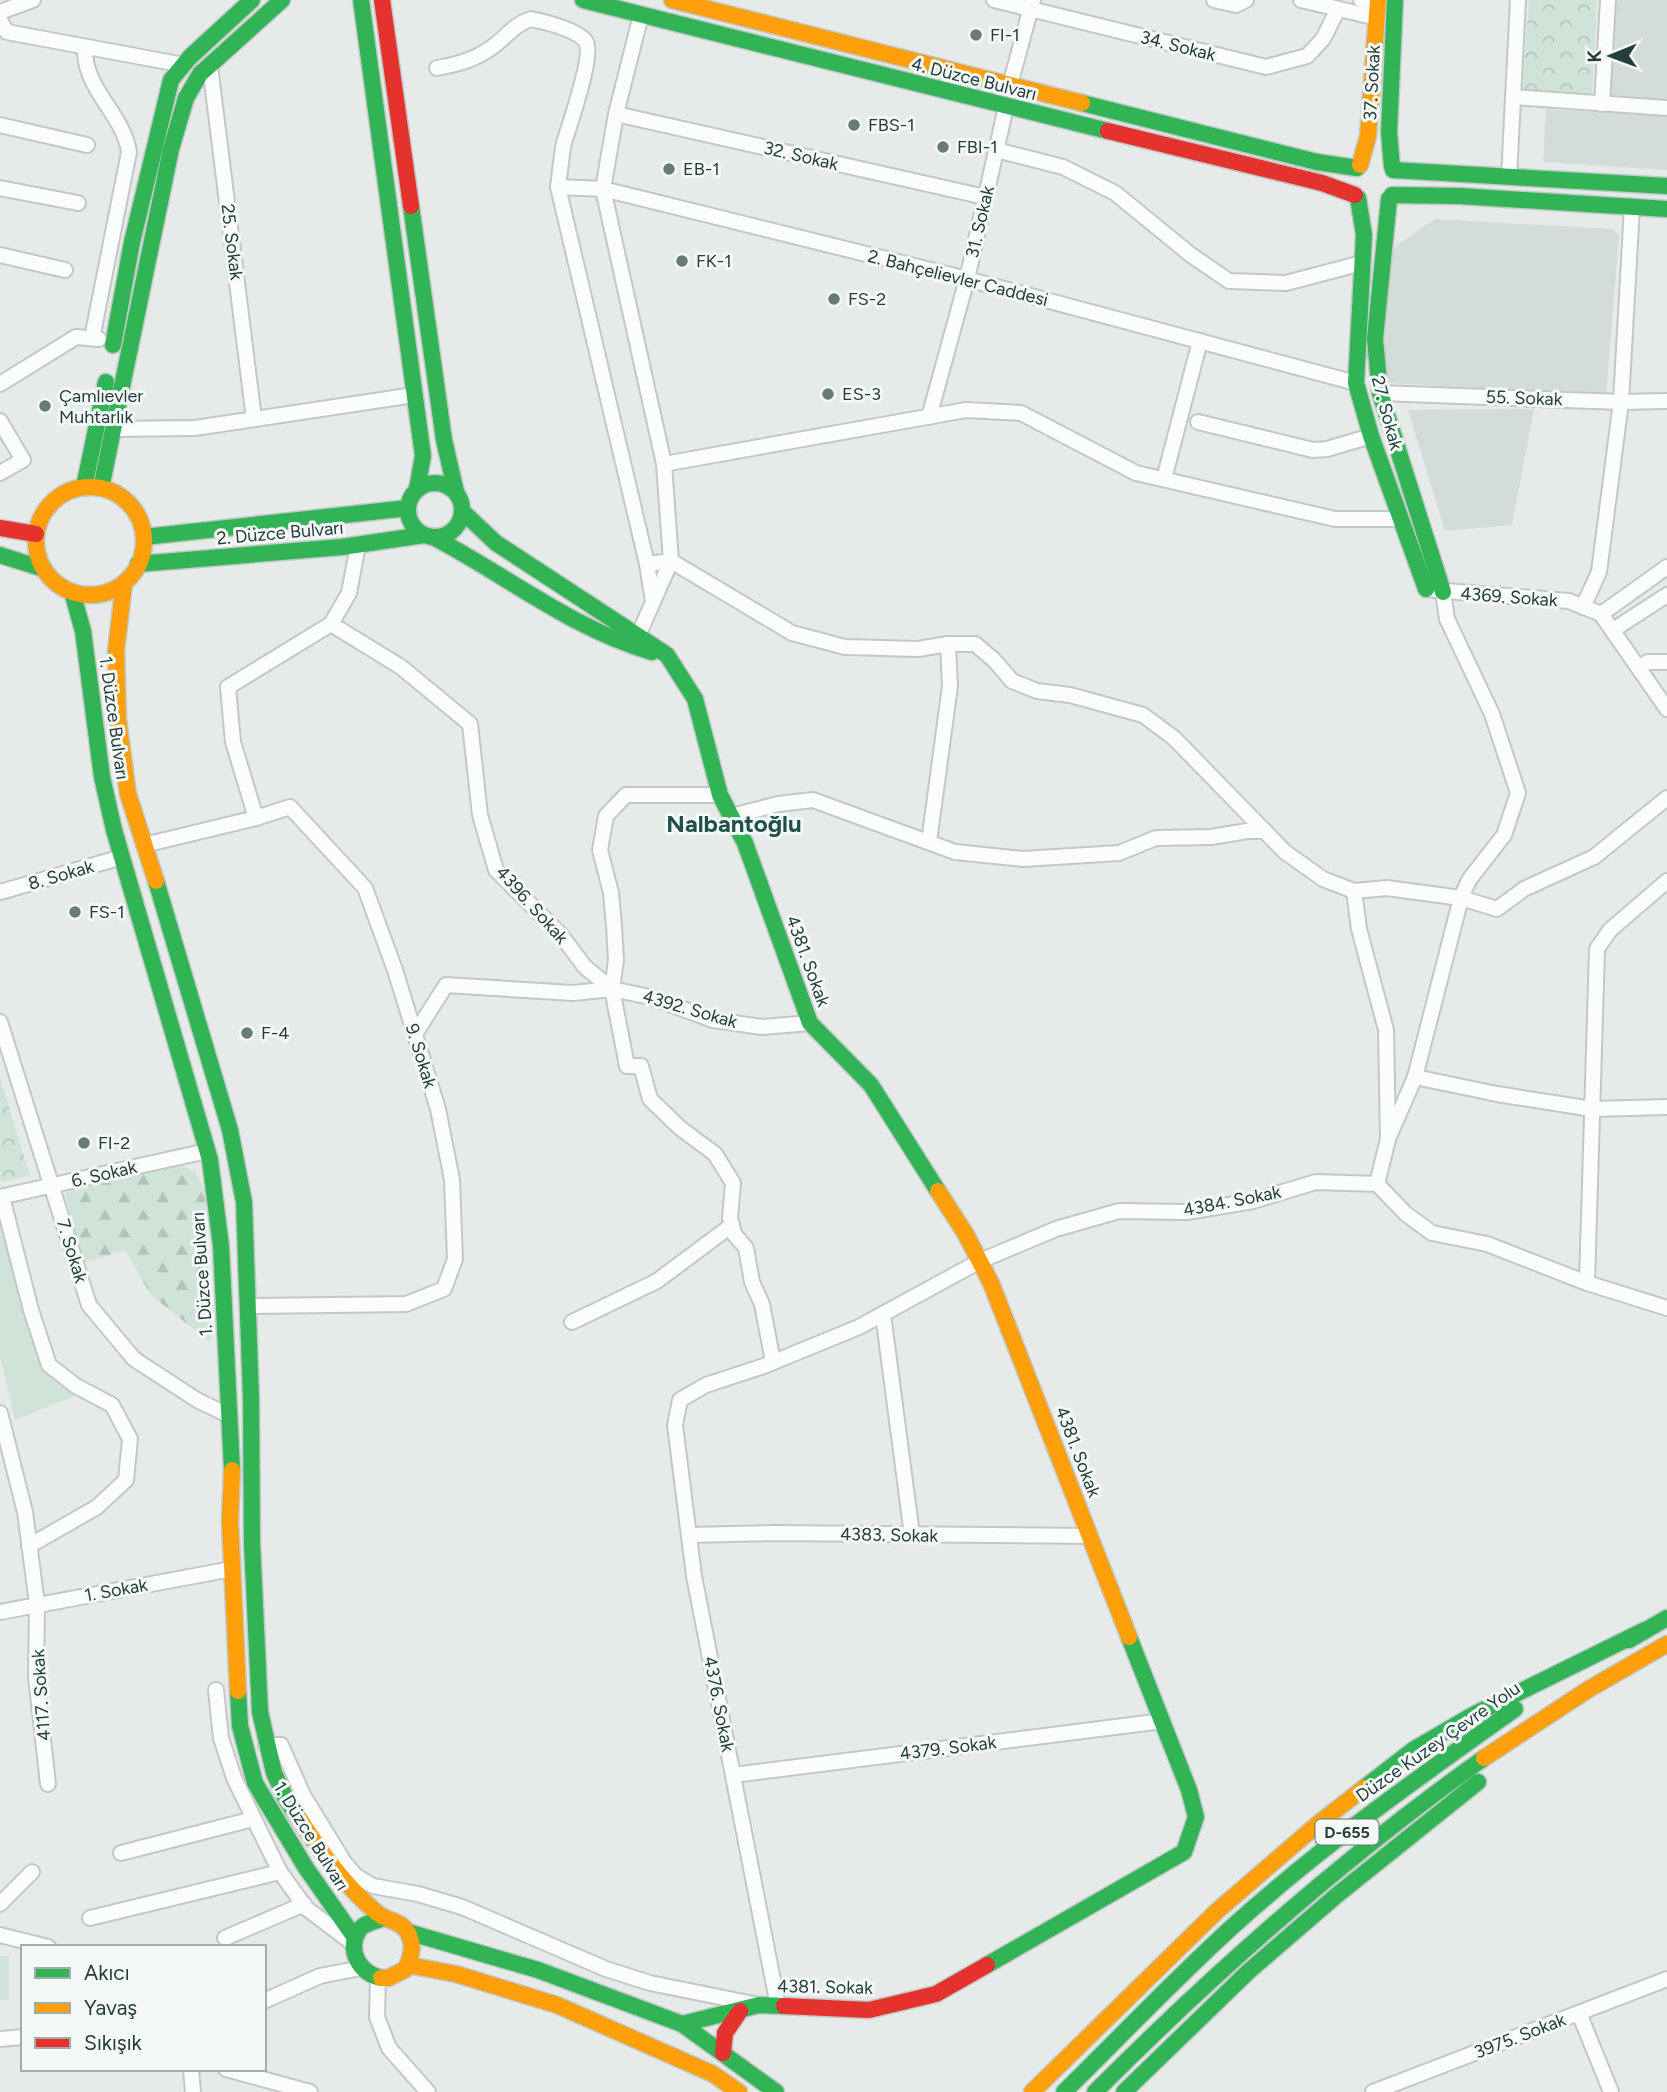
<svg xmlns="http://www.w3.org/2000/svg" width="1667" height="2092" viewBox="0 0 1667 2092" font-family="Figtree,sans-serif">
<style>
.built{fill:#d4dcd9}
.green{fill:#d0e3d8}
.forest{fill:url(#forest-firs)}
.park{fill:url(#park-crowns)}
.lines{fill:none;stroke-linecap:round;stroke-linejoin:round}
.street-casing{stroke:#c3c8c6;stroke-width:18}
.fast-casing{stroke:#c2c8c6;stroke-width:19}
.slow-casing{stroke:#c2c8c6;stroke-width:19}
.jam-casing{stroke:#c2c8c6;stroke-width:19}
.street{stroke:#fbfcfc;stroke-width:14}
.fast{stroke:#30b455;stroke-width:16}
.slow{stroke:#ff9f0a;stroke-width:16}
.jam{stroke:#e5322d;stroke-width:16}
.poi-dot{fill:#687b77;stroke:#f4f9f7;stroke-width:2.5}
.labels{text-anchor:middle;stroke-width:6;stroke-linejoin:round;paint-order:stroke}
.shield{fill:#f4f9f7;stroke:#627673;stroke-width:2}
.shield-label{font-size:16px;font-weight:bold;fill:#243e3a}
.poi-label{font-size:18px;fill:#243e3a;stroke:#f4f9f7;text-anchor:start}
.street-label{font-size:18px;fill:#243e3a;stroke:#f4f9f7}
.district-label{font-size:24px;font-weight:bold;fill:#205049;stroke:#f4f9f7}
</style>
<defs>
<pattern id="forest-firs" width="22" height="20" patternUnits="userSpaceOnUse" patternTransform="scale(1.75)"><rect width="22" height="20" fill="#d0e3d8"/><path d="M5 1l3.5 6h-7zM16 11l3.5 6h-7z" fill="#b2c4ba"/></pattern>
<pattern id="park-crowns" width="20" height="18" patternUnits="userSpaceOnUse" patternTransform="scale(1.75)"><rect width="20" height="18" fill="#d0e3d8"/><path d="M2 6a3 3 0 1 1 6 0M12 15a3 3 0 1 1 6 0" fill="none" stroke="#b2c4ba"/></pattern>
</defs>
<rect width="100%" height="100%" fill="#e6ebe9"/>
<g class="built">
<polygon points="1612,0 1667,0 1667,99 1606,95"/>
<polygon points="1546,109 1667,116 1667,170 1543,162"/>
<polygon points="1434,219 1612,229 1619,236 1606,395 1387,383 1385,370 1387,253"/>
<polygon points="1534,409 1512,525 1445,531 1408,410"/>
</g>
<g class="green">
<polygon points="0,1217 42,1369 77,1395 15,1420 0,1356"/>
<rect x="0" y="1956" width="9" height="44"/>
</g>
<polygon class="forest" points="178,1165 195,1171 205,1190 211,1343 151,1295 125,1250 83,1263 65,1193"/>
<g class="park">
<polygon points="1529,0 1597,0 1592,95 1522,90"/>
<polygon points="0,1078 30,1176 0,1182"/>
</g>
<g class="lines">
<defs>
<g id="street">
<polyline points="994,0 1266,67 1307,56 1323,39 1338,9"/>
<polyline points="1214,0 1236,5 1246,0"/>
<polyline points="1301,0 1377,18"/>
<polyline points="1361,0 1378,4"/>
<polyline points="0,12 33,0"/>
<polyline points="0,20 7,32 184,65"/>
<path d="M85,47C83,89 123,113 129,152L92,338"/>
<polyline points="210,66 254,419"/>
<path d="M437,68C459,64 477,59 495,45C508,35 515,24 531,19C545,22 579,30 586,42C594,55 569,126 564,143C561,157 560,173 558,187L647,564L653,601"/>
<polyline points="1010,85 1033,0"/>
<polyline points="1513,97 1667,108"/>
<polyline points="1602,104 1608,0"/>
<polyline points="616,114 985,197"/>
<polyline points="0,125 87,145"/>
<polyline points="996,150 1063,167 1115,193 1191,255 1229,281 1286,283 1362,263"/>
<polyline points="1509,177 1518,0"/>
<polyline points="558,187 603,189 967,279 1356,383"/>
<polyline points="0,188 78,203"/>
<polyline points="0,255 65,270"/>
<polyline points="0,384 76,337 99,339"/>
<polyline points="1380,393 1621,402 1667,401"/>
<polyline points="929,417 967,279 1006,107"/>
<polyline points="0,421 23,460 0,473"/>
<polyline points="1198,422 1313,450 1327,449 1371,436"/>
<polyline points="112,429 195,428 414,395"/>
<polyline points="664,464 966,410 1021,413 1136,473 1335,519 1401,519"/>
<polyline points="1164,479 1200,341"/>
<polyline points="647,564 671,561 792,633 845,647 918,649 948,644 975,644 994,660 1012,681 1037,691 1070,695 1143,715 1174,738 1285,852 1323,879 1354,891 1387,888 1461,898 1497,909 1524,889 1594,857 1667,798"/>
<polyline points="1434,590 1569,601 1601,614 1667,709"/>
<polyline points="1583,607 1599,572 1621,402 1632,207"/>
<polyline points="1601,614 1667,567"/>
<polyline points="331,624 401,667 470,724 480,815 496,870 560,934 585,967 612,989"/>
<polyline points="1613,630 1667,595"/>
<polyline points="631,640 638,636 671,561 664,464 603,189 616,114 641,15"/>
<polyline points="1638,667 1648,662 1667,662"/>
<polyline points="720,795 626,795 606,816 600,850 611,893 614,926 616,960 612,989 627,1066 641,1066 650,1099 680,1128 715,1154 733,1183 730,1218 734,1234 746,1248 752,1282 762,1304 773,1362"/>
<polyline points="732,816 778,804 813,800 955,852 1023,859 1119,853 1156,838 1211,837 1247,831 1265,831"/>
<polyline points="256,818 233,742 228,687 331,624 349,593 358,545"/>
<polyline points="929,842 950,686 948,644"/>
<polyline points="144,845 256,818 290,807 365,888 395,970 438,1109 452,1180 455,1259 444,1289 406,1304 248,1306"/>
<polyline points="1354,891 1359,929 1386,1030 1388,1139 1377,1184"/>
<polyline points="0,892 122,857"/>
<polyline points="0,1022 89,1305 134,1359 197,1400 230,1416"/>
<polyline points="415,1034 446,985 573,993 612,989 650,997 713,1020 762,1027 810,1023"/>
<polyline points="1415,1077 1497,1094 1592,1109 1667,1107"/>
<polyline points="1388,1139 1415,1077 1461,898 1469,880 1504,835 1518,793 1492,714 1447,619 1443,592"/>
<polyline points="0,1197 207,1151"/>
<polyline points="2,1197 31,1310 49,1365 76,1386 112,1405 130,1439 126,1480 97,1507 29,1546"/>
<polyline points="1587,1283 1597,949 1610,930 1667,881"/>
<polyline points="883,1314 912,1535"/>
<polyline points="572,1322 657,1281 732,1225"/>
<polyline points="0,1413 25,1512 37,1604 36,1677 48,1784"/>
<polyline points="689,1535 773,1533 1090,1536"/>
<polyline points="0,1612 232,1569"/>
<polyline points="216,1690 221,1738 234,1778 280,1872 306,1908 351,1942"/>
<polyline points="266,1745 281,1745 303,1795 344,1862 356,1876 373,1886 418,1894 462,1907 606,1969 650,1983 754,2004"/>
<polyline points="733,1775 1163,1721"/>
<polyline points="121,1853 253,1819"/>
<polyline points="0,1904 32,1872"/>
<polyline points="90,1918 280,1872"/>
<polyline points="0,1935 48,1947"/>
<polyline points="225,1938 304,1904"/>
<polyline points="378,1978 377,2017 389,2048 428,2092"/>
<polyline points="264,2001 320,1976 361,1968"/>
<polyline points="778,2006 694,1576 675,1425 680,1400 706,1385 764,1366 859,1327 980,1261 1056,1229 1119,1211 1187,1212 1253,1201 1316,1182 1377,1184 1406,1214 1432,1233 1487,1244 1587,1283 1667,1308"/>
<polyline points="1579,2013 1611,2092"/>
<polyline points="0,2039 23,2037"/>
<polyline points="191,2069 193,2092"/>
<polyline points="226,2069 310,2092"/>
<polyline points="1373,2092 1667,1979"/>
</g>
<g id="fast">
<polyline points="361,0 423,456 417,489"/>
<polyline points="583,0 1108,131"/>
<polyline points="1082,103 1317,162 1357,168"/>
<polyline points="1392,167 1389,132 1395,0"/>
<polyline points="1393,170 1667,186"/>
<polyline points="1392,195 1459,196 1667,209"/>
<polyline points="1358,198 1364,235 1356,383 1371,436 1426,589"/>
<polyline points="1389,199 1375,339 1380,393 1443,592"/>
<polyline points="411,206 444,440 456,492"/>
<polyline points="113,345 132,242 171,80 190,57 252,0"/>
<circle cx="435" cy="510" r="27"/>
<polyline points="84,487 106,382"/>
<polyline points="101,488 171,149 186,98 200,74 282,0"/>
<polyline points="463,512 496,543 667,655 695,699 720,795 745,843 810,1023 871,1085 938,1191"/>
<polyline points="144,537 408,508"/>
<path d="M433,537C506,575 572,629 652,652"/>
<polyline points="0,555 44,569"/>
<polyline points="138,564 342,547 424,535"/>
<polyline points="72,592 83,631 102,777 114,830 210,1160 221,1246 232,1470"/>
<polyline points="156,881 230,1130 244,1202 251,1398 252,1543 260,1712 274,1773 287,1801 298,1817"/>
<polyline points="1629,1640 1667,1618"/>
<polyline points="238,1691 240,1726 255,1783 306,1868 355,1938"/>
<polyline points="1364,1788 1413,1750 1473,1715 1645,1630"/>
<polyline points="408,1932 538,1970 682,2024 776,2092"/>
<polyline points="987,1965 1184,1852 1196,1817 1189,1790 1129,1637"/>
<path d="M381,1978C360,1973 346,1951 359,1930C364,1923 376,1921 384,1918"/>
<polyline points="682,2024 759,2005 784,2006"/>
<path d="M1064,2092C1120,2037 1174,1980 1232,1927C1320,1847 1418,1778 1515,1709"/>
<path d="M1095,2092C1216,1971 1344,1857 1484,1758"/>
<polyline points="1124,2092 1249,1971 1337,1895 1478,1782"/>
</g>
<g id="slow">
<polyline points="672,0 1082,103"/>
<polyline points="1360,165 1368,136 1378,0"/>
<circle cx="90" cy="541" r="54"/>
<polyline points="124,583 116,651 118,720 128,794 156,881"/>
<polyline points="938,1191 965,1233 991,1283 1129,1637"/>
<polyline points="232,1470 230,1521 238,1691"/>
<polyline points="1484,1758 1589,1689 1667,1644"/>
<path d="M298,1817C321,1852 345,1886 377,1913C387,1921 402,1921 408,1933C415,1946 411,1956 406,1969L388,1978H381"/>
<polyline points="408,1965 456,1974 557,2005 713,2074 739,2092"/>
<polyline points="1032,2092 1217,1911 1319,1823 1364,1788"/>
</g>
<g id="jam">
<polyline points="382,0 411,206"/>
<polyline points="1108,131 1322,183 1355,195"/>
<polyline points="0,528 36,534"/>
<polyline points="784,2006 869,2010 936,1994 987,1965"/>
<polyline points="723,2053 725,2033 740,2011"/>
</g>
</defs>
<use href="#street" class="street-casing"/>
<use href="#fast" class="fast-casing"/>
<use href="#slow" class="slow-casing"/>
<use href="#jam" class="jam-casing"/>
<use href="#street" class="street"/>
<use href="#fast" class="fast"/>
<use href="#slow" class="slow"/>
<use href="#jam" class="jam"/>
</g>
<g class="poi-dot">
<circle cx="976" cy="35" r="7"/>
<circle cx="854" cy="125" r="7"/>
<circle cx="943" cy="147" r="7"/>
<circle cx="669" cy="169" r="7"/>
<circle cx="682" cy="261" r="7"/>
<circle cx="834" cy="299" r="7"/>
<circle cx="828" cy="394" r="7"/>
<circle cx="45" cy="406" r="7"/>
<circle cx="75" cy="912" r="7"/>
<circle cx="247" cy="1033" r="7"/>
<circle cx="84" cy="1143" r="7"/>
</g>
<g class="labels">
<rect class="shield" x="1315.5" y="1819.5" width="63" height="25" rx="5"/>
<g class="shield-label">
<text x="1347" y="1838">D-655</text>
</g>
<g class="poi-label">
<text x="990" y="41">FI-1</text>
<text x="868" y="131">FBS-1</text>
<text x="957" y="153">FBI-1</text>
<text x="683" y="175">EB-1</text>
<text x="696" y="267">FK-1</text>
<text x="848" y="305">FS-2</text>
<text x="842" y="400">ES-3</text>
<text x="59" y="402">Çamlıevler<tspan x="59" dy="21">Muhtarlık</tspan></text>
<text x="89" y="918">FS-1</text>
<text x="261" y="1039">F-4</text>
<text x="98" y="1149">FI-2</text>
</g>
<g class="street-label">
<text transform="translate(1178 46) rotate(14)" y="6">34. Sokak</text>
<text transform="translate(974 79) rotate(14)" y="6">4. Düzce Bulvarı</text>
<text transform="translate(1372 83) rotate(-87)" y="6">37. Sokak</text>
<text transform="translate(801 156) rotate(13)" y="6">32. Sokak</text>
<text transform="translate(980 222) rotate(-77)" y="6">31. Sokak</text>
<text transform="translate(232 242) rotate(83)" y="6">25. Sokak</text>
<text transform="translate(958 278) rotate(14)" y="6">2. Bahçelievler Caddesi</text>
<text transform="translate(1524 398) rotate(2)" y="6">55. Sokak</text>
<text transform="translate(1387 413) rotate(75)" y="6">27. Sokak</text>
<text transform="translate(280 533) rotate(-5)" y="6">2. Düzce Bulvarı</text>
<text transform="translate(1509 597) rotate(4)" y="6">4369. Sokak</text>
<text transform="translate(114 718) rotate(82)" y="6">1. Düzce Bulvarı</text>
<text transform="translate(61 875) rotate(-16)" y="6">8. Sokak</text>
<text transform="translate(532 905) rotate(48)" y="6">4396. Sokak</text>
<text transform="translate(808 961) rotate(70)" y="6">4381. Sokak</text>
<text transform="translate(690 1009) rotate(16)" y="6">4392. Sokak</text>
<text transform="translate(421 1056) rotate(73)" y="6">9. Sokak</text>
<text transform="translate(104 1174) rotate(-13)" y="6">6. Sokak</text>
<text transform="translate(1232 1201) rotate(-11)" y="6">4384. Sokak</text>
<text transform="translate(72 1251) rotate(73)" y="6">7. Sokak</text>
<text transform="translate(202 1274) rotate(-94)" y="6">1. Düzce Bulvarı</text>
<text transform="translate(1078 1452) rotate(69)" y="6">4381. Sokak</text>
<text transform="translate(889 1535) rotate(1)" y="6">4383. Sokak</text>
<text transform="translate(116 1590) rotate(-10)" y="6">1. Sokak</text>
<text transform="translate(41 1695) rotate(-94)" y="6">4117. Sokak</text>
<text transform="translate(719 1704) rotate(79)" y="6">4376. Sokak</text>
<text transform="translate(1438 1742) rotate(-35)" y="6">Düzce Kuzey Çevre Yolu</text>
<text transform="translate(948 1748) rotate(-7)" y="6">4379. Sokak</text>
<text transform="translate(311 1836) rotate(58)" y="6">1. Düzce Bulvarı</text>
<text transform="translate(825 1987) rotate(1)" y="6">4381. Sokak</text>
<text transform="translate(1520 2036) rotate(-21)" y="6">3975. Sokak</text>
</g>
<g class="district-label">
<text x="734" y="832">Nalbantoğlu</text>
</g>
</g>
<rect x="21" y="1945" width="245" height="126" fill="#f4f9f7" stroke="#a1aeab" stroke-width="2"/>
<rect x="35" y="1968" width="35" height="10" fill="#30b455" stroke="#a1aeab" stroke-width="2"/>
<text x="84" y="1980" font-size="21" fill="#243e3a">Akıcı</text>
<rect x="35" y="2003" width="35" height="10" fill="#ff9f0a" stroke="#a1aeab" stroke-width="2"/>
<text x="84" y="2015" font-size="21" fill="#243e3a">Yavaş</text>
<rect x="35" y="2038" width="35" height="10" fill="#e5322d" stroke="#a1aeab" stroke-width="2"/>
<text x="84" y="2050" font-size="21" fill="#243e3a">Sıkışık</text>
<g transform="translate(1611 56) rotate(269)" stroke="#f4f9f7" stroke-width="5" paint-order="stroke">
<path d="M0-5L12 26L0 18L-12 26Z" fill="#243e3a"/>
<text y="-10" font-size="19" font-weight="bold" text-anchor="middle" fill="#243e3a">K</text>
</g>
</svg>
